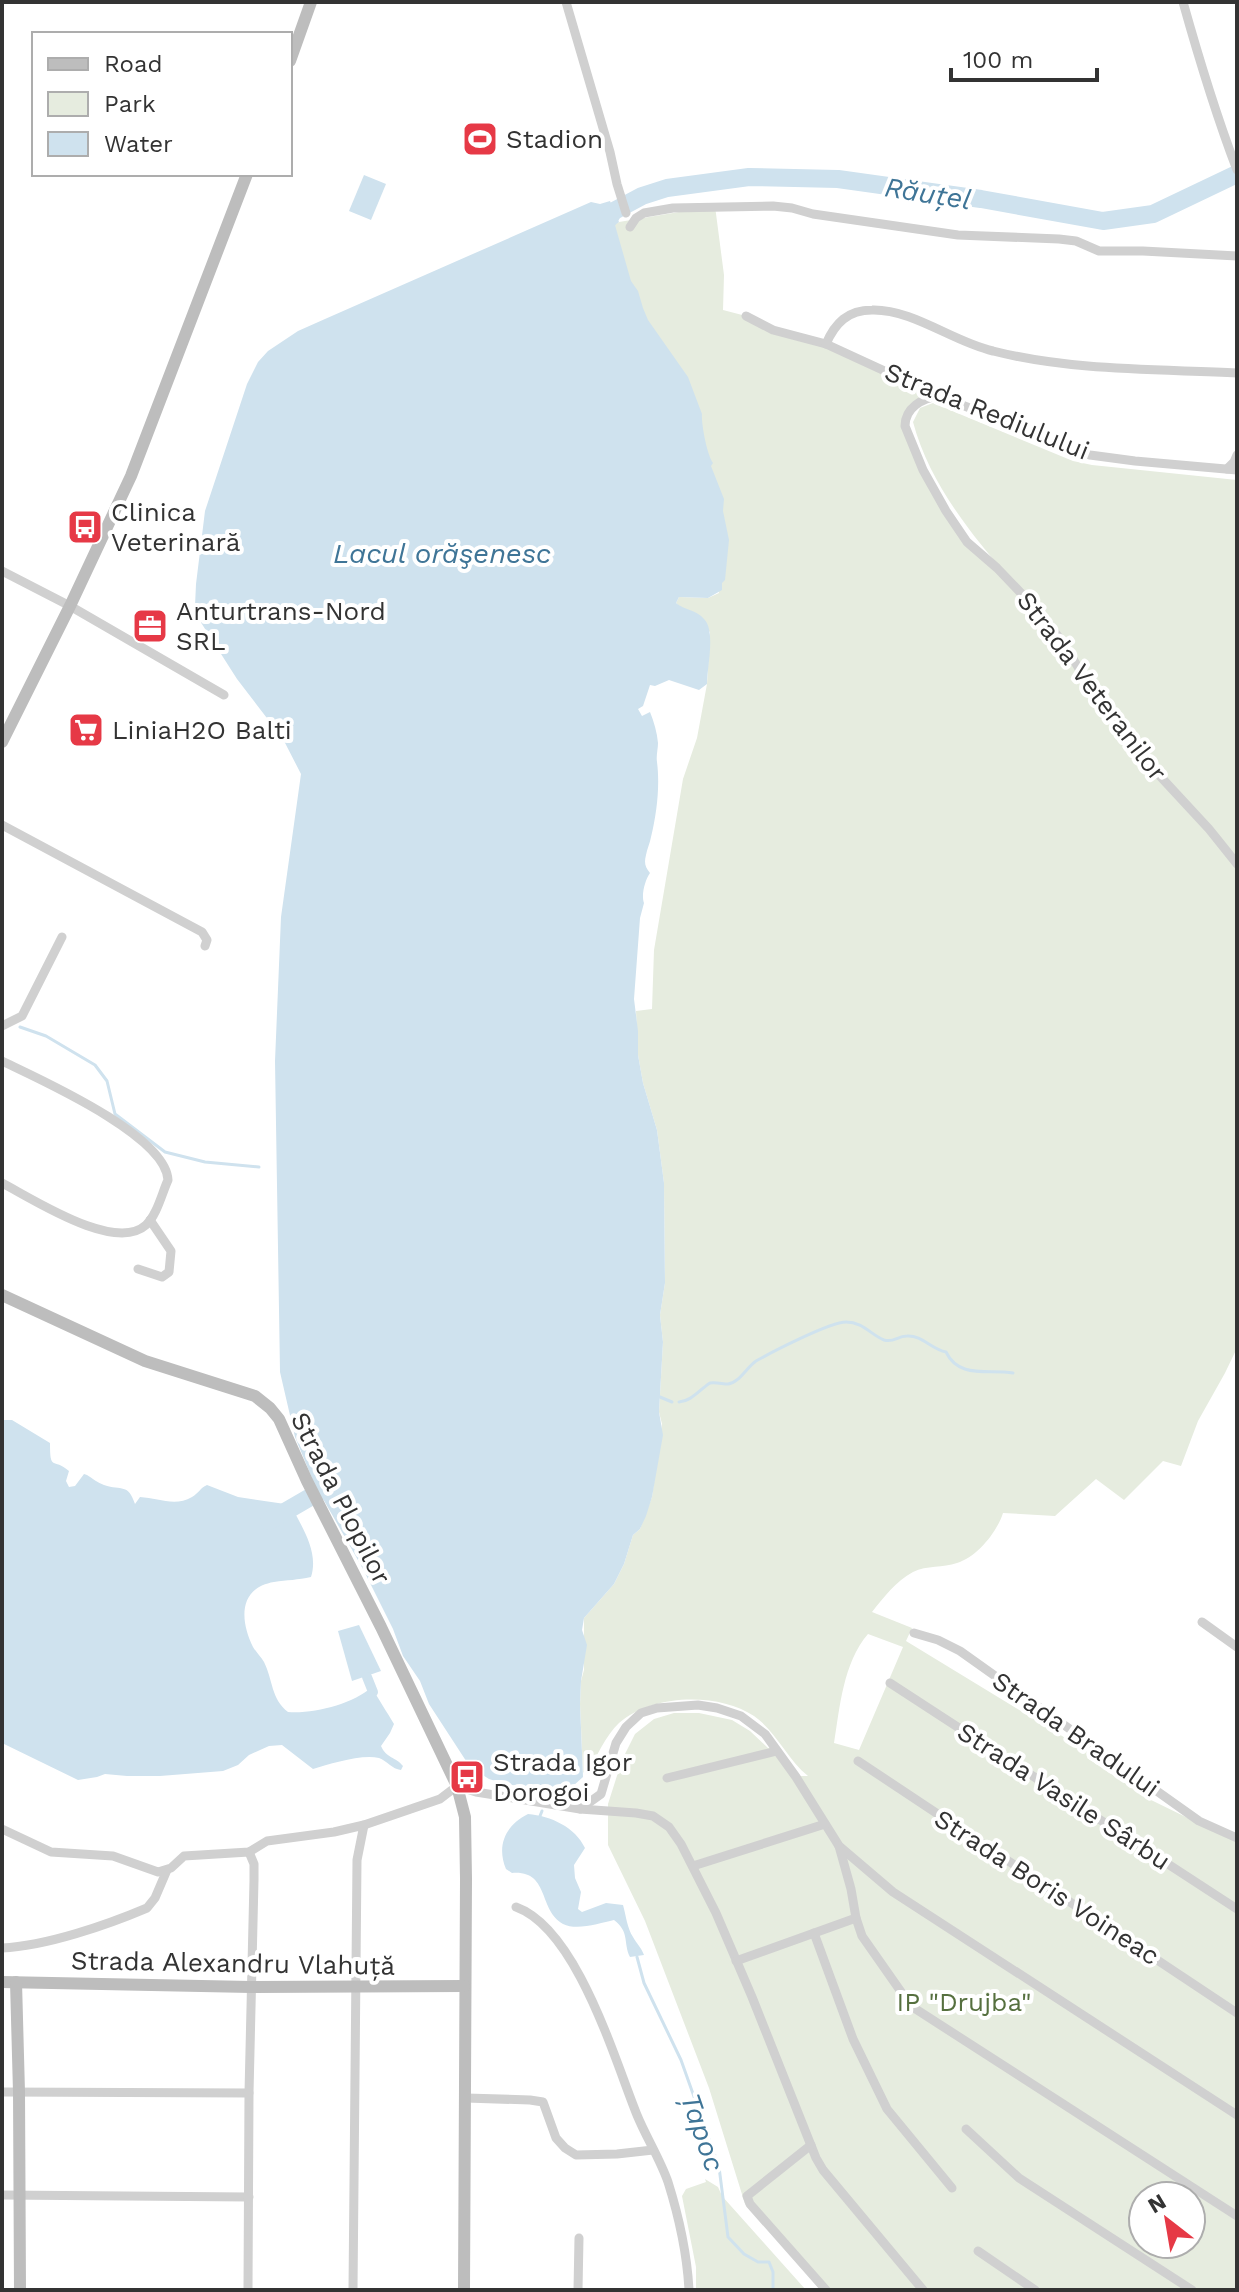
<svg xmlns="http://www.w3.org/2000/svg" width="1239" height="2292" viewBox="0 0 1239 2292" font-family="'Work Sans',sans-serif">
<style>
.green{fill:#e6ecdf;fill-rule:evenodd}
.water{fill:#cfe2ee}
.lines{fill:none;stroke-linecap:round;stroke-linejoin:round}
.stream{stroke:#cfe2ee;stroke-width:3}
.canal{stroke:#cfe2ee;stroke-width:10}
.river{stroke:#cfe2ee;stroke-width:18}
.street{stroke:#d0d0d0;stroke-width:9}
.secondary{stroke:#bdbdbd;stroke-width:12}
.labels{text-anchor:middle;stroke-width:8;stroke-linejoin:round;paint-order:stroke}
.poi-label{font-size:26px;fill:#333;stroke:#fff;text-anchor:start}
.street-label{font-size:26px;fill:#333;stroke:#fff}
.park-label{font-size:26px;fill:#56703f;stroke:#fff}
.water-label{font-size:28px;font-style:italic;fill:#3f7597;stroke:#fff}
</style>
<rect width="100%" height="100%" fill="#fff"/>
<g class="green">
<path d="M715,206L724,275L723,310L746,316L767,326L826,344L939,396L924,400L905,418L915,451L967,542L1010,579C970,533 929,482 913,422L920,408L933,403L1073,461L1092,465L1237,480V1348L1225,1373L1198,1421L1181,1466L1163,1461L1124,1500L1096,1479L1055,1516L1003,1513C997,1532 977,1557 957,1563C943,1568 927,1565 913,1572C896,1581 884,1597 872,1612L912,1628L906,1641L1090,1753L1087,1758L1149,1799L1237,1842V2290H821L745,2204L709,2088L645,1921L608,1845V1804L622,1760L635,1734L654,1719L674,1713H699L732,1720L750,1731L768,1748L776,1745L800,1776H808C787,1759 776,1731 754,1716C718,1692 652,1694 619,1723C606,1735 595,1759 587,1775L583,1772L580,1704L581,1681L584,1670V1618L614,1584L624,1564L633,1535L640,1529L652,1497L662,1424L659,1412L663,1342L660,1315L665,1283L664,1183L657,1130L643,1083L638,1055L636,1011L652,1009L654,950L683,779L697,738L707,684L710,632L676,603L679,597L708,598L719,593L614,225L619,222ZM868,1634L903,1647L859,1750L834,1743C840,1707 843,1663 868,1634ZM1143,2196H1191V2244H1143Z"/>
<polygon points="705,2179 718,2187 722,2196 806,2290 696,2290 696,2267 682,2196 686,2189 706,2182"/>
</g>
<g class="water">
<polygon points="364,175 386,184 371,220 349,211"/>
<path d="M610,201L619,222L615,225L631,281L638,291L643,308L648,320L688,377L702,414C701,423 707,455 713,463L711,466L724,499L723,511L729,540L725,580L722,583V590L708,598L679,597L676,603C684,610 697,610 704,619C716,631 707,667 707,684L699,690L669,680L655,686L650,685L643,706L638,709L642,716L650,712C654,722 657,732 658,743C658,749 656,756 657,762C660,785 657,813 651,837C650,843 647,849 646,855C644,863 645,867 650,873C645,880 641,895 644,903L640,918L634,999L638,1031V1055L643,1083L657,1130L664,1183L665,1283L660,1315L663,1342L659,1412L663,1435L652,1497L646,1516L640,1529L633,1535L624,1564L614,1584L584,1618L582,1630L587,1645L581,1681L580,1704L583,1777L573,1786L564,1789L551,1790L505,1784L489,1779L470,1767L429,1704L420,1681L403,1656L393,1629L363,1569L314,1483L295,1437L280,1372L275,1061L281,917L301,774L283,739L237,679L200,621L195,606L196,584L205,511L247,384L258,362L268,351L298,331L325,319L591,202L600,204Z"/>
<path d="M2,1420H12L50,1443C50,1472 53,1457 69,1471L66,1481L69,1487L75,1486L84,1474L87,1475C92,1478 98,1483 104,1485C122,1491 128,1483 135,1504L140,1497C158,1498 175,1507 192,1497C199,1493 200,1488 207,1485L238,1497L285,1504L286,1508L290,1507L292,1514L296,1515C306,1534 318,1555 311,1577C298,1580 287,1580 274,1582C238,1588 240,1621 253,1647C256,1652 261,1657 264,1662C273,1680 271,1699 288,1712C314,1714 353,1704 372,1687C378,1699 387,1712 394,1724L390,1733L381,1746C386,1758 396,1757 403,1766L401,1770C392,1769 387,1761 379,1758C361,1754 330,1764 313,1769L282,1745L269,1746L249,1755L238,1765L223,1771L160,1776H127L105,1774L97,1777L78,1780L2,1743Z"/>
<polygon points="359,1625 381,1671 352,1681 338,1631"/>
<path d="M528,1814C551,1816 575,1827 585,1848L574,1865L575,1878L581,1892L578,1909L582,1912L606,1903L623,1905C626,1915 627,1928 633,1937C637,1944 641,1947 644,1955L630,1957C623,1943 630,1932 614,1920C600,1923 577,1931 563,1924C538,1910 550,1870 512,1873L506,1869C496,1845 506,1825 528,1814Z"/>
</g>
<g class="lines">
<g class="stream">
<polyline points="20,1027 46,1036 95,1065 107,1081 115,1114 165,1152 205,1162 259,1167"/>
<polyline points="660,1397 672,1402"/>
<path d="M679,1402C692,1401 699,1390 710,1383C716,1382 723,1384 728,1384C739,1383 747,1367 756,1361C772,1352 830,1322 846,1322C863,1322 871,1335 884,1340C894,1343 897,1336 907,1336C922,1335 932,1350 946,1352C959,1379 988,1369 1013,1373"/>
<polyline points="548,1796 551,1790"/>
<polyline points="540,1816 542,1811"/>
<polyline points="637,1957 644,1983 681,2060 719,2167 728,2237 744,2254 758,2262 769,2262 773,2272 773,2290"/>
</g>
<polyline class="canal" points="367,1677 373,1692"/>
<g class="river">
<polyline points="601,230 614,211 642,196 667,188 749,177 838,179 981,199 1103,221 1153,214 1237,174"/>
<polyline points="269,1521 319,1492 327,1481"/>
</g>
<g class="street">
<polyline points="566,2 610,152 617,184 626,213"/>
<path d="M1183,2C1199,59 1216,115 1237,170"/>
<polyline points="630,227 636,218 644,213 673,208 773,206 792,208 813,214 958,235 1059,239 1076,241 1099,251 1143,251 1237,256"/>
<polyline points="746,316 773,330 826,344 939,396 1090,455 1135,461 1237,470"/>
<path d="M826,344C835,323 848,310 872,310C913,309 953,342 993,351C1072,371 1156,369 1237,373"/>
<path d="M939,396C922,398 905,408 905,426L923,470L946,511L967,542L997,568L1040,613L1064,644L1101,705L1134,748L1209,829L1237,864"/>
<polyline points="1227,469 1234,462 1237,455"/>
<polyline points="2,571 70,606 224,695"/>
<polyline points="2,825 202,932 207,940 205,946"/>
<polyline points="2,1026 22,1016 62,937"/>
<path d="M2,1061C39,1079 166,1135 168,1180C162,1193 157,1215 146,1225C115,1253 33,1199 2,1183"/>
<polyline points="138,1269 162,1277 169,1272 171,1251 150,1220"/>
<polyline points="1202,1622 1237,1647"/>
<polyline points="914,1633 938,1640 960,1651 1199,1821 1237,1838"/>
<polyline points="890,1683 1237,1909"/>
<polyline points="858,1761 1237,2013"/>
<polyline points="667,1778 777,1751"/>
<polyline points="580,1809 601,1794 616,1743 626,1727 641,1713 657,1708 698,1705 717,1708 741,1716 765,1734 796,1777 839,1846 893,1892 1237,2115"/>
<polyline points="2,1829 51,1852 113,1856 158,1872 171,1868 184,1856 249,1852 267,1841 334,1832 364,1825 440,1799 457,1786 476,1792 580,1809 636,1813 653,1816 669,1827 681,1844 716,1913 752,1997 816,2158 823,2170 923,2290"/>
<polyline points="839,1846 851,1889 856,1918 862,1936 911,2006 1237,2216"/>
<polyline points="693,1866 825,1824"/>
<path d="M516,1907C577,1929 614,2058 637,2115C646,2137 660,2159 668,2182C679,2217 687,2253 689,2290"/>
<polyline points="814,1933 853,2039 887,2109 952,2188"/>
<path d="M2,1948C46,1946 107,1925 147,1908L155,1898L167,1870"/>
<polyline points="736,1961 856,1918"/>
<polyline points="2,2092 249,2093"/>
<polyline points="466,2098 530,2100 543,2102 556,2138 565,2148 576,2155 617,2154 653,2150"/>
<polyline points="966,2129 1019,2178 1192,2290"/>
<polyline points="811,2145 747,2196 750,2204 826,2290"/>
<polyline points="2,2195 249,2197"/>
<polyline points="978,2251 1035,2290"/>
<polyline points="248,2290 249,2093 254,1880 254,1864 249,1852"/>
<polyline points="353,2290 357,1860 364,1825"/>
<polyline points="578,2290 579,2238"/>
</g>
<g class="secondary">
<polyline points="290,61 311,2"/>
<polyline points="2,742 70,606 131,476 247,174"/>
<polyline points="2,1295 145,1361 255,1396 270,1408 279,1419 307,1481 381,1627 457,1786 465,1817 466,1879 464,2290"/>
<polyline points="2,1982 251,1987 464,1986"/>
<polyline points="16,1982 19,2092 20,2290"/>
</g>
</g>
<defs>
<symbol id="stadium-square" viewBox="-11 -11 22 22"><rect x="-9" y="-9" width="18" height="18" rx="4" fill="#e63946" stroke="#fff"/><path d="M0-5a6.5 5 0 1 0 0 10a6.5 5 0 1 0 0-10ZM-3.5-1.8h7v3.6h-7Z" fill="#fff"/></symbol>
<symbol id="bus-square" viewBox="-11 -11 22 22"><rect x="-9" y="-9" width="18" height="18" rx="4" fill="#e63946" stroke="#fff"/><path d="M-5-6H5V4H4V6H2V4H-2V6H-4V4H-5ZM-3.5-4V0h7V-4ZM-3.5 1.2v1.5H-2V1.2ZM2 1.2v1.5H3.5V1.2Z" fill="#fff"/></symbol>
<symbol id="office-square" viewBox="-11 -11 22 22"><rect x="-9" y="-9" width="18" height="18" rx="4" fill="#e63946" stroke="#fff"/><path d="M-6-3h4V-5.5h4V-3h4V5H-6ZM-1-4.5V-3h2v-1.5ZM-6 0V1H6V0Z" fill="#fff"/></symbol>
<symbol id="supermarket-square" viewBox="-11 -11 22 22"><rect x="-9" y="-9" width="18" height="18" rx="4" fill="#e63946" stroke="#fff"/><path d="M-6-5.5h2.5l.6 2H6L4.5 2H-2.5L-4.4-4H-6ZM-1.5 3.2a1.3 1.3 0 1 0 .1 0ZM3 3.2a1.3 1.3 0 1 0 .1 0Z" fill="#fff"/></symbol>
</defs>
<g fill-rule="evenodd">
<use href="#stadium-square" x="460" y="119" width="40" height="40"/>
<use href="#bus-square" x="65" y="507" width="40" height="40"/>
<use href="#office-square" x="130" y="606" width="40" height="40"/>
<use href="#supermarket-square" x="66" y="710" width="40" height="40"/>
<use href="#bus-square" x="447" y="1757" width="40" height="40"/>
</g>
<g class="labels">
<g class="poi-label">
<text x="506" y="148">Stadion</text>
<text x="111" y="521">Clinica<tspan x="111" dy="30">Veterinară</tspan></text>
<text x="176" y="620">Anturtrans-Nord<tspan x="176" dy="30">SRL</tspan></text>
<text x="112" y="739">LiniaH2O Balti</text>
<text x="493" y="1771">Strada Igor<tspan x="493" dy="30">Dorogoi</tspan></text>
</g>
<g class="street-label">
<text transform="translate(987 411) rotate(22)" y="9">Strada Rediulului</text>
<text transform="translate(1092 686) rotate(53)" y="9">Strada Veteranilor</text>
<text transform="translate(341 1498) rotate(63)" y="9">Strada Plopilor</text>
<text transform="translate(1076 1734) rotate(35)" y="9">Strada Bradului</text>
<text transform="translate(1064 1796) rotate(33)" y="9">Strada Vasile Sârbu</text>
<text transform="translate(1047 1887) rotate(33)" y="9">Strada Boris Voineac</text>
<text transform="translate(233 1963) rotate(1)" y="9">Strada Аlexandru Vlahuță</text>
</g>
<g class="park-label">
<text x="964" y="2011">IP "Drujba"</text>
</g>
<g class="water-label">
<text transform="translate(928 193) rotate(9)" y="10">Răuțel</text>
<text x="442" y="563">Lacul orăşenesc</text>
<text transform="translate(703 2132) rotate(71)" y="10">Țapoc</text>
</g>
</g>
<rect width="1239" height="2292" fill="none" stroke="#333333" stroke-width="8"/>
<rect x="32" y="32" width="260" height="144" fill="#ffffff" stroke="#adadad" stroke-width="2"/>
<rect x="48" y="58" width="40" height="12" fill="#bdbdbd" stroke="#adadad" stroke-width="2"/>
<text x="104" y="72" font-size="24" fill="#333333">Road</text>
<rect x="48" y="92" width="40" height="24" fill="#e6ecdf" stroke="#adadad" stroke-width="2"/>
<text x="104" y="112" font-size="24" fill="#333333">Park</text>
<rect x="48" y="132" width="40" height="24" fill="#cfe2ee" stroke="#adadad" stroke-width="2"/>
<text x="104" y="152" font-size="24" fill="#333333">Water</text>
<g transform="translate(1167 2220) rotate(329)"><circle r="38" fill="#ffffff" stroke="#adadad" stroke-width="2"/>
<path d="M0-6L14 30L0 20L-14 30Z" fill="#e63946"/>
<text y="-12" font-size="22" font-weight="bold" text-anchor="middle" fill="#333333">N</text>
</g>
<path d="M951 68v12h146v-12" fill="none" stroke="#333333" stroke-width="4"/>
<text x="963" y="68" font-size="24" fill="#333333" stroke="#ffffff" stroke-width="6" paint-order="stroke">100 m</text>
</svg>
